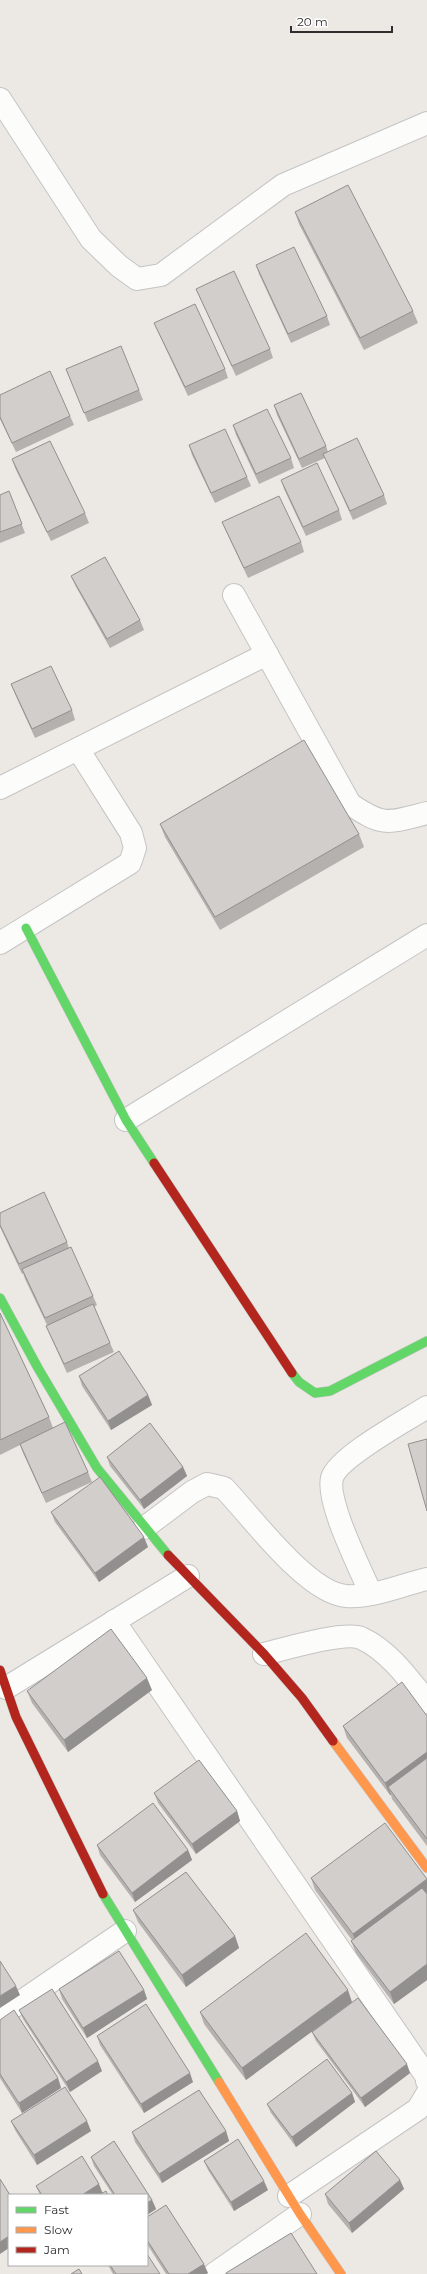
<svg xmlns="http://www.w3.org/2000/svg" width="427" height="2274" viewBox="0 0 427 2274" font-family="Montserrat,sans-serif">
<style>
.lines{fill:none;stroke-linecap:round;stroke-linejoin:round}
.street-casing{stroke:#c5c4c5;stroke-width:24}
.fast-casing{stroke:#c5c4c5;stroke-width:10}
.slow-casing{stroke:#c5c4c5;stroke-width:10}
.jam-casing{stroke:#c5c4c5;stroke-width:10}
.street{stroke:#fcfcfb;stroke-width:22}
.fast{stroke:#63d668;stroke-width:9}
.slow{stroke:#ff974d;stroke-width:9}
.jam{stroke:#b3261e;stroke-width:9}
.wall{fill:#b4b1af}
.shaded-wall{fill:#92908e}
.building{fill:#d1cecb;stroke:#92908e}
</style>
<rect width="100%" height="100%" fill="#ece8e4"/>
<g class="lines">
<defs>
<g id="street">
<polyline points="0,99 91,239 119,266 137,279 161,275 283,185 427,123"/>
<path d="M234,595L350,804C384,827 388,823 427,813"/>
<polyline points="0,788 267,654"/>
<polyline points="0,943 130,863 135,848 131,833 78,749"/>
<polyline points="126,1120 427,935"/>
<path d="M144,1528L192,1492L207,1484L224,1488C251,1516 307,1593 346,1596C373,1598 401,1585 427,1579"/>
<path d="M371,1594C361,1570 326,1502 332,1478C338,1457 407,1420 427,1407"/>
<polyline points="114,1621 427,2077 427,2081"/>
<path d="M264,1654C284,1649 344,1631 361,1638C388,1650 409,1679 427,1702"/>
<polyline points="6,1688 188,1576"/>
<polyline points="0,2016 125,1931"/>
<polyline points="289,2196 418,2109 427,2094"/>
<polyline points="214,2274 300,2214"/>
</g>
<g id="fast">
<polyline points="26,928 126,1120 154,1163"/>
<polyline points="0,1298 38,1368 97,1468 168,1555"/>
<polyline points="292,1373 299,1382 315,1393 330,1391 427,1341"/>
<polyline points="103,1894 219,2082"/>
</g>
<g id="slow">
<polyline points="333,1741 427,1868"/>
<polyline points="219,2082 300,2214 341,2274"/>
</g>
<g id="jam">
<polyline points="154,1163 292,1373"/>
<polyline points="168,1555 264,1654 302,1698 333,1741"/>
<polyline points="0,1670 16,1717 103,1894"/>
</g>
</defs>
<use href="#street" class="street-casing"/>
<use href="#fast" class="fast-casing"/>
<use href="#slow" class="slow-casing"/>
<use href="#jam" class="jam-casing"/>
<use href="#street" class="street"/>
<use href="#fast" class="fast"/>
<use href="#slow" class="slow"/>
<use href="#jam" class="jam"/>
</g>
<g class="wall">
<polygon points="295,212 413,311 418,323 364,350 299,224"/>
<polygon points="256,265 327,316 330,325 291,343 259,274"/>
<polygon points="196,289 270,349 273,358 236,376 200,298"/>
<polygon points="154,323 225,369 228,378 188,396 158,332"/>
<polygon points="66,369 139,390 143,400 88,422"/>
<polygon points="0,395 70,416 74,425 16,452 0,419"/>
<polygon points="274,405 326,446 328,452 384,495 387,504 353,520 325,458 302,468 277,415"/>
<polygon points="233,425 291,458 294,468 259,484 236,435"/>
<polygon points="189,445 247,477 251,486 215,503 192,455"/>
<polygon points="12,459 85,513 89,523 51,541 15,468"/>
<polygon points="281,480 339,510 342,520 306,536 284,489"/>
<polygon points="9,491 25,533 0,543 0,495"/>
<polygon points="222,522 301,542 304,552 248,578 226,531"/>
<polygon points="71,576 140,620 144,630 110,648 75,585"/>
<polygon points="11,684 72,710 75,720 35,738 15,694"/>
<polygon points="160,824 359,834 364,847 220,930 165,837"/>
<polygon points="0,1213 67,1242 69,1248 93,1296 97,1305 94,1307 114,1352 67,1373 50,1335 46,1326 47,1325 25,1279 23,1273 22,1274 0,1227"/>
<polygon points="0,1313 49,1417 53,1428 88,1472 92,1482 46,1503 23,1453 20,1445 0,1455"/>
<polygon points="79,1376 148,1395 152,1405 111,1430 82,1386"/>
<polygon points="107,1457 183,1467 187,1476 144,1509 110,1466"/>
<polygon points="51,1512 148,1547 99,1582 55,1522"/>
<polygon points="152,1690 68,1752 32,1703 27,1691"/>
<polygon points="427,1716 427,1846 392,1799 391,1795 390,1795 347,1738 343,1726"/>
<polygon points="154,1793 237,1811 240,1821 196,1854 158,1803"/>
<polygon points="97,1845 188,1850 192,1860 135,1902 100,1855"/>
<polygon points="311,1878 427,1879 427,1980 394,2004 356,1953 351,1941 352,1940 315,1890"/>
<polygon points="133,1910 235,1936 239,1948 186,1987 138,1922"/>
<polygon points="59,1989 144,1990 147,1999 87,2038 62,1999"/>
<polygon points="352,2002 410,2073 365,2107 316,2041 312,2032 318,2027 246,2080 204,2024 200,2012"/>
<polygon points="19,2010 102,2071 70,2092 23,2019"/>
<polygon points="0,2020 58,2078 61,2088 22,2113 0,2078"/>
<polygon points="97,2036 193,2082 144,2113 100,2045"/>
<polygon points="352,2093 355,2102 296,2147 271,2113 267,2104"/>
<polygon points="11,2121 91,2131 37,2165 15,2130"/>
<polygon points="226,2131 229,2141 162,2183 135,2142 132,2132"/>
<polygon points="114,2141 152,2200 156,2209 147,2215 147,2195 113,2195 94,2166 91,2157"/>
<polygon points="204,2161 268,2190 234,2211 208,2170"/>
<polygon points="400,2180 404,2189 352,2233 328,2204 325,2194"/>
<polygon points="36,2186 103,2193 108,2195 40,2195"/>
<polygon points="147,2217 208,2273 206,2274 166,2274 147,2244"/>
<polygon points="108,2265 147,2265 160,2274 113,2274"/>
</g>
<g class="shaded-wall">
<polygon points="148,1395 152,1405 111,1430 108,1421"/>
<polygon points="183,1467 187,1476 144,1509 140,1500"/>
<polygon points="144,1537 148,1547 99,1582 95,1573"/>
<polygon points="147,1678 152,1690 68,1752 64,1740"/>
<polygon points="427,1752 427,1768 388,1787 391,1795 390,1795 385,1783"/>
<polygon points="237,1811 240,1821 196,1854 192,1844"/>
<polygon points="188,1850 192,1860 135,1902 132,1893"/>
<polygon points="427,1879 427,1895 357,1946 353,1934"/>
<polygon points="235,1936 239,1948 186,1987 182,1975"/>
<polygon points="427,1964 427,1980 394,2004 390,1992"/>
<polygon points="16,1986 20,1995 0,2008 0,1996"/>
<polygon points="144,1990 147,1999 87,2038 83,2028"/>
<polygon points="348,1990 352,2002 246,2080 242,2068"/>
<polygon points="98,2061 102,2071 70,2092 66,2082"/>
<polygon points="407,2064 410,2073 365,2107 361,2098"/>
<polygon points="190,2073 193,2082 144,2113 141,2104"/>
<polygon points="58,2078 61,2088 22,2113 19,2103"/>
<polygon points="352,2093 355,2102 296,2147 292,2137"/>
<polygon points="87,2121 91,2131 37,2165 34,2155"/>
<polygon points="226,2131 229,2141 162,2183 159,2174"/>
<polygon points="400,2180 404,2189 352,2233 349,2223"/>
<polygon points="264,2181 268,2190 234,2211 231,2202"/>
<polygon points="99,2184 103,2194 101,2195 82,2195"/>
<polygon points="152,2200 156,2209 147,2215 147,2203"/>
<polygon points="9,2236 9,2248 0,2254 0,2242"/>
<polygon points="204,2264 208,2273 206,2274 188,2274"/>
</g>
<g class="building">
<polygon points="348,185 413,311 360,338 295,212"/>
<polygon points="294,247 327,316 288,334 256,265"/>
<polygon points="234,271 270,349 232,366 196,289"/>
<polygon points="195,304 225,369 185,387 154,323"/>
<polygon points="121,346 139,390 84,413 66,369"/>
<polygon points="50,371 70,416 12,443 0,417 0,395"/>
<polygon points="301,393 326,446 299,459 274,405"/>
<polygon points="267,409 291,458 256,474 233,425"/>
<polygon points="225,429 247,477 211,493 189,445"/>
<polygon points="357,438 384,495 350,511 323,454"/>
<polygon points="50,441 85,513 47,532 12,459"/>
<polygon points="317,463 339,510 303,527 281,480"/>
<polygon points="9,491 22,524 0,532 0,495"/>
<polygon points="279,496 301,542 244,568 222,522"/>
<polygon points="105,557 140,620 107,639 71,576"/>
<polygon points="51,666 72,710 32,729 11,684"/>
<polygon points="304,740 359,834 215,917 160,824"/>
<polygon points="44,1192 67,1242 19,1264 0,1225 0,1213"/>
<polygon points="71,1247 93,1296 45,1318 22,1269"/>
<polygon points="93,1304 110,1343 64,1364 46,1326"/>
<polygon points="0,1313 49,1417 0,1440"/>
<polygon points="119,1351 148,1395 108,1421 79,1376"/>
<polygon points="65,1422 88,1472 42,1493 20,1444"/>
<polygon points="150,1423 183,1467 140,1500 107,1457"/>
<polygon points="427,1439 427,1511 408,1444"/>
<polygon points="100,1477 144,1537 95,1573 51,1512"/>
<polygon points="111,1629 147,1678 64,1740 27,1691"/>
<polygon points="402,1682 427,1716 427,1752 385,1783 343,1726"/>
<polygon points="427,1758 427,1839 388,1787"/>
<polygon points="199,1760 237,1811 192,1844 154,1793"/>
<polygon points="153,1803 188,1850 132,1893 97,1845"/>
<polygon points="385,1823 427,1879 353,1934 311,1878"/>
<polygon points="186,1872 235,1936 182,1975 133,1910"/>
<polygon points="422,1888 427,1894 427,1964 390,1992 351,1941"/>
<polygon points="306,1933 348,1990 242,2068 200,2012"/>
<polygon points="119,1951 144,1990 83,2028 59,1989"/>
<polygon points="0,1961 16,1986 0,1996"/>
<polygon points="52,1989 98,2061 66,2082 19,2010"/>
<polygon points="358,1998 407,2064 361,2098 312,2032"/>
<polygon points="146,2004 190,2073 141,2104 97,2036"/>
<polygon points="14,2010 58,2078 19,2103 0,2074 0,2020"/>
<polygon points="327,2059 352,2093 292,2137 267,2104"/>
<polygon points="65,2087 87,2121 34,2155 11,2121"/>
<polygon points="199,2090 226,2131 159,2174 132,2132"/>
<polygon points="238,2139 264,2181 231,2202 204,2161"/>
<polygon points="114,2141 152,2200 147,2203 147,2195 115,2195 91,2157"/>
<polygon points="376,2151 400,2180 349,2223 325,2194"/>
<polygon points="82,2156 99,2184 82,2195 42,2195 36,2186"/>
<polygon points="0,2179 10,2195 9,2195 9,2236 0,2242"/>
<polygon points="106,2191 108,2195 99,2195"/>
<polygon points="166,2205 204,2264 188,2274 169,2274 147,2240 147,2217"/>
<polygon points="291,2233 317,2274 226,2274 226,2273"/>
<polygon points="147,2254 160,2274 116,2274 110,2265 147,2265"/>
<polygon points="79,2269 82,2274 71,2274"/>
</g>
<rect x="8" y="2194" width="140" height="72" fill="#ffffff" stroke="#ababab"/>
<rect x="16" y="2207" width="20" height="6" fill="#63d668" stroke="#ababab"/>
<text x="44" y="2214" font-size="12" fill="#2e2e2e">Fast</text>
<rect x="16" y="2227" width="20" height="6" fill="#ff974d" stroke="#ababab"/>
<text x="44" y="2234" font-size="12" fill="#2e2e2e">Slow</text>
<rect x="16" y="2247" width="20" height="6" fill="#b3261e" stroke="#ababab"/>
<text x="44" y="2254" font-size="12" fill="#2e2e2e">Jam</text>
<path d="M291 26v6h101v-6" fill="none" stroke="#2e2e2e" stroke-width="2"/>
<text x="297" y="26" font-size="12" fill="#2e2e2e" stroke="#ffffff" stroke-width="3" paint-order="stroke">20 m</text>
</svg>
